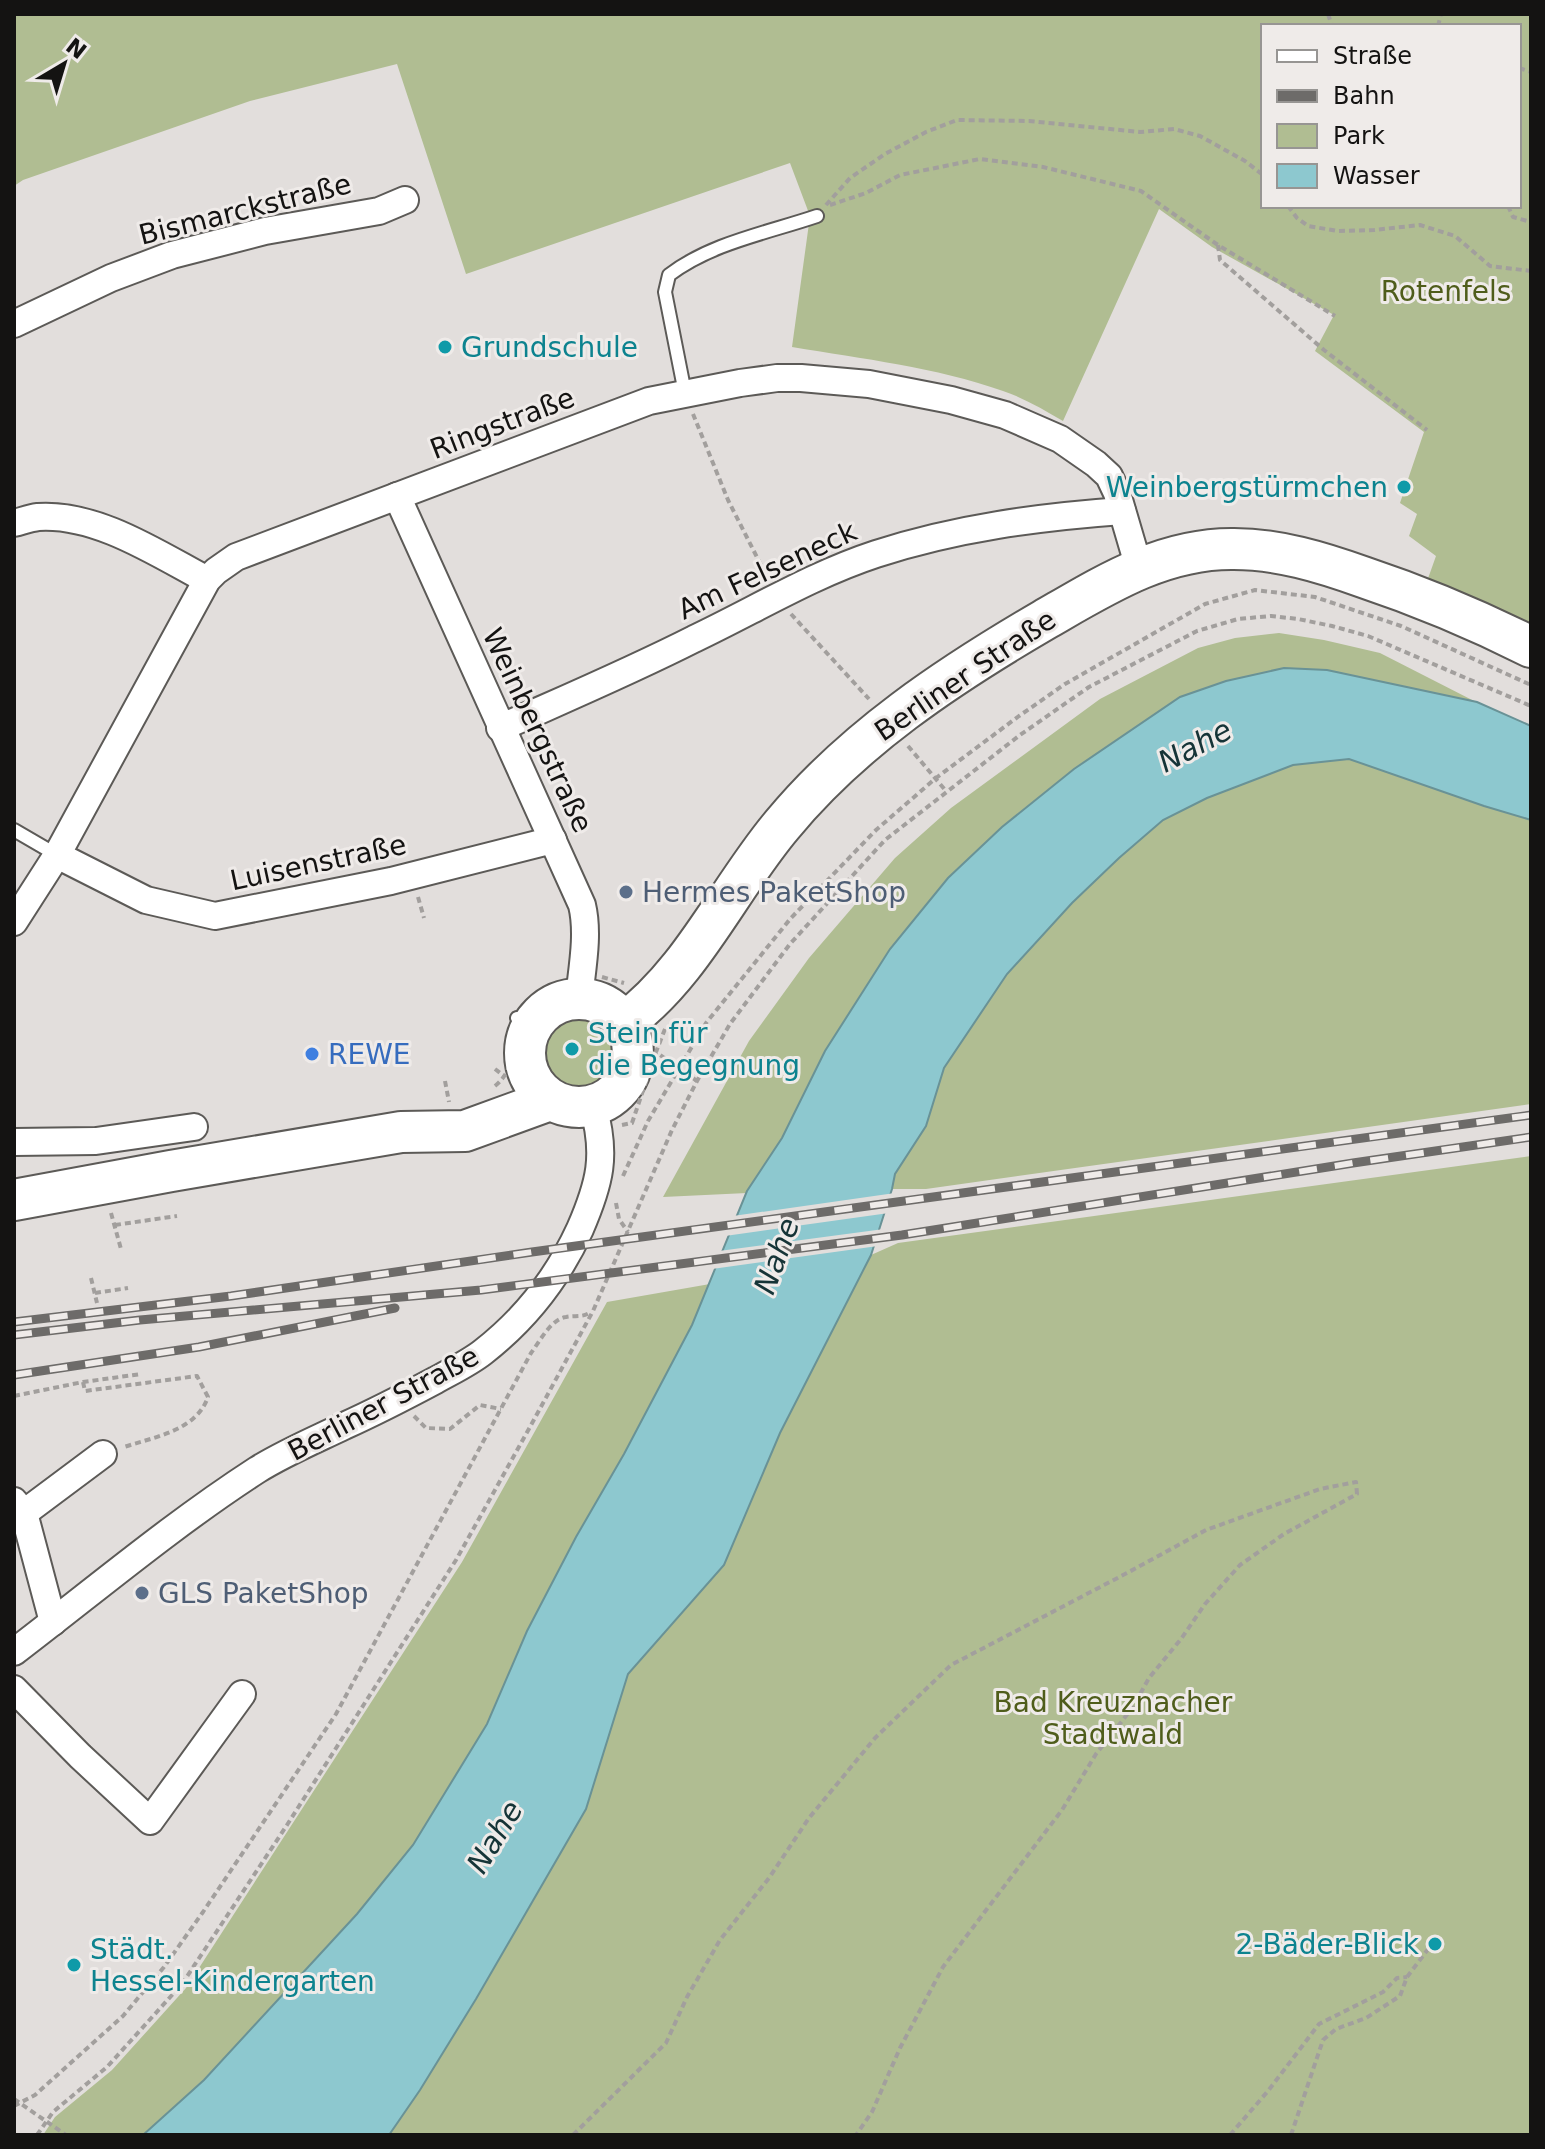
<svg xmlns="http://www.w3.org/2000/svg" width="1545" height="2149" viewBox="0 0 1545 2149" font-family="'DejaVu Sans',sans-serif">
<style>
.green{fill:#b0bd92;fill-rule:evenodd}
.water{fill:#8dc8cf;stroke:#699296;stroke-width:2}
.pier{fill:#e2dedc}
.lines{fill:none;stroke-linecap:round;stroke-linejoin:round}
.service-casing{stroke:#5c5a57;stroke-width:16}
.minor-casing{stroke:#5c5a57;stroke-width:30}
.primary-casing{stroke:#5c5a57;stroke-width:44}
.path{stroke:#a29f9d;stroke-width:4;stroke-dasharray:6 4;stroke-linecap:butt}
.service{stroke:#fff;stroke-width:12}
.minor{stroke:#fff;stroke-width:26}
.primary{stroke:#fff;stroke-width:40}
.rail-casing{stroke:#6d6b69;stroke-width:9}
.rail{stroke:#efebe9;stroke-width:6;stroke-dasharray:18;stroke-linecap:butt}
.culture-dot{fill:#0f9aa8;stroke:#efebe9;stroke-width:3}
.service-dot{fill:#5c6f8a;stroke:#efebe9;stroke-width:3}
.shop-dot{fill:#3f7fe0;stroke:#efebe9;stroke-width:3}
.labels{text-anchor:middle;stroke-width:6;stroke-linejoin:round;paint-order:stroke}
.street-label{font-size:28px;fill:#141312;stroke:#efebe9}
.park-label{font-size:28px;fill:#4f5d1b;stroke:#efebe9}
.culture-label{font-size:28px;fill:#0d838f;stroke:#efebe9;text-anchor:start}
.service-label{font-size:28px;fill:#4e5e75;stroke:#efebe9;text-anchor:start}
.shop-label{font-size:28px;fill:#366cbe;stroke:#efebe9;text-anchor:start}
.water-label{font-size:30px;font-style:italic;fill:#153437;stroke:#efebe9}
</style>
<rect width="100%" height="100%" fill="#e2dedc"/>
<g class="green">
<path d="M14,14H1531V637L1425,587L1436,556L1409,536L1417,514L1400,503L1424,432L1315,351L1334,315L1212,247L1159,209L1063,421C1044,410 1024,398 1003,391C935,367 863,359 792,347L810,216L790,163L466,274L397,64L250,101L23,180L14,186ZM1263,26H1519V206H1263Z"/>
<polygon points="1279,633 1324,640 1380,653 1476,702 1327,670 1284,668 1226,681 1180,697 1074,769 1003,826 948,878 889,950 825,1051 782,1138 747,1193 663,1197 749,1041 809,958 895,858 951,808 1100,699 1198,648 1235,638"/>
<polygon points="1349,759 1484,806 1531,820 1531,1104 926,1189 892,1189 895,1174 926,1126 944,1068 1007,974 1072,903 1119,858 1163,820 1207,798 1293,765"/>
<circle cx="577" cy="1054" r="38"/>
<polygon points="1531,1156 1531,2135 389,2135 420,2090 476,1999 586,1809 628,1674 724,1565 780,1433 871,1255 898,1243"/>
<polygon points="710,1284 692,1325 624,1454 576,1537 527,1631 487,1724 413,1846 357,1914 204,2080 143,2135 43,2135 55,2117 112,2070 186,1988 462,1562 607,1302"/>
</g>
<polygon class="water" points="1284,668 1327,670 1477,702 1531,726 1531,820 1484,806 1349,759 1293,765 1207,798 1163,820 1119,858 1072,903 1007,974 944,1068 926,1126 895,1174 892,1189 871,1255 780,1433 724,1565 628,1674 586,1809 476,1999 420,2090 389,2135 143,2135 204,2080 357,1914 413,1845 487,1724 527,1631 576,1537 624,1454 692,1325 747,1191 782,1138 825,1051 890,949 948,878 1002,827 1074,769 1180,697 1226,681"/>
<g class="pier">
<polygon points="895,1193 889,1213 725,1236 733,1216"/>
<polygon points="884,1229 878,1246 712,1269 719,1251"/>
</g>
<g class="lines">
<defs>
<g id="service">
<path d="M685,393L665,292L669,275C711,243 767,233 817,216"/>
<polyline points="14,830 57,855"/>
<polyline points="517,1018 531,1026"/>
</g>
<g id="minor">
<polyline points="14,324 111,278 172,255 265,231 379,211 405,200"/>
<path d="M397,496L582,905C589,934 582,969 579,998"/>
<path d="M14,523C22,521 30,518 38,517C97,513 158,554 207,580"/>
<path d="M500,728C565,699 631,671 694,639C755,610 812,575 876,554C956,528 1039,517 1122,511"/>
<polyline points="57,855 146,900 215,916 391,881 553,840"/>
<polyline points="14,922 57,855 207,580 216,571 236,557 649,401 740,383 777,378 801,378 869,384 951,400 1005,415 1060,439 1096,464 1109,476 1117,493 1139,568"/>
<polyline points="14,1142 96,1141 194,1127"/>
<polyline points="14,1501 24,1513 53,1622"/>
<polyline points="24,1513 103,1454"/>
<path d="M14,1652C94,1591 172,1525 257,1470C284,1453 315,1440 344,1426C375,1412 406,1396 436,1380C452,1371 469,1363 483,1352C524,1320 558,1277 580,1229C600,1183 607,1155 593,1106"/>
<polyline points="14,1689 80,1756 150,1821 242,1694"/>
</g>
<g id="primary">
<circle cx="579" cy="1053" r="54"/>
<path d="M624,1023C693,972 728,889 782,825C853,739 948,676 1044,620C1103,586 1162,548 1234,549C1278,549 1321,562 1363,577C1420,596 1477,620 1531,647"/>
<polyline points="14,1200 171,1171 401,1132 465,1131 550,1100"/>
</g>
</defs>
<use href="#service" class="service-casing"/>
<use href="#minor" class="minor-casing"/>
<use href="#primary" class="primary-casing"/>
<g class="path">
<polyline points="1328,14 1332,26"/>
<polyline points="1438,26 1441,14"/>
<polyline points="1519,68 1531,72"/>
<polyline points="826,205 850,178 885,154 926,132 957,120 1029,121 1140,132 1174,129 1200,136 1245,161 1263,175"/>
<polyline points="830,205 866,193 900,175 980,159 1043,167 1141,191 1218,245 1335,316"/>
<polyline points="1288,206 1297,218 1308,226 1338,231 1374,230 1420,225 1455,236 1490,266 1531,271"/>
<polyline points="1508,206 1513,217 1531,222"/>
<polyline points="1218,245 1220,260 1324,350 1427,430"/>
<polyline points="693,414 728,500 767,577"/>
<polyline points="791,614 869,699"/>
<polyline points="908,746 946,791"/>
<polyline points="418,897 424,918"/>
<polyline points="602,977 624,983"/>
<polyline points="529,1005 556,990"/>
<polyline points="665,1029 656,1052 697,1081"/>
<polyline points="495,1069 504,1076"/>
<polyline points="445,1081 449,1102"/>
<path d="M495,1086C512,1072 513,1054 515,1033"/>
<polyline points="622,1125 632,1123 656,1052"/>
<polyline points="623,1176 648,1121 706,1023 791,918 876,830 936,778 1019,716 1065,684 1205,604 1255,590 1315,597 1401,626 1531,685"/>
<polyline points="616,1203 619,1219 628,1232"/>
<polyline points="111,1213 121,1249"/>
<polyline points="115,1225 177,1216"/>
<polyline points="91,1278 97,1303"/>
<polyline points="95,1293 128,1288"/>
<path d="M83,1382L85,1391L197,1376L208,1397C196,1431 154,1437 124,1447"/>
<polyline points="14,1396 83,1382 141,1374"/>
<polyline points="414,1416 426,1428 450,1429 480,1405 501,1409"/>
<polyline points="14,2099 66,2135"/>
<path d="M14,2106L35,2095L123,2016L164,1967L203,1912L336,1714L531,1353C540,1341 551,1319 566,1317C576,1315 582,1318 591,1312"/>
<polyline points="37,2135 53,2112 107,2067 182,1984 287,1825 456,1560 530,1427 593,1311 672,1130 697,1081 730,1024 790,944 885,840 1020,735 1089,687 1197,631 1238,619 1271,616 1298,619 1332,626 1368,636 1531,706"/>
<polyline points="573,2135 666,2043 687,1997 720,1940 769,1878 809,1818 875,1738 951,1665 1127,1573 1206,1530 1320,1489 1356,1482 1357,1494 1284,1534 1240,1565 1205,1604 1181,1639 1149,1678 1133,1707 1096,1754 1062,1810 943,1967 900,2048 872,2112 856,2135"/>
<polyline points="1230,2135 1268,2091 1319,2024 1383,1992 1397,1978 1407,1977"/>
<polyline points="1291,2135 1323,2040 1336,2029 1366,2018 1400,1996 1407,1977 1432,1944"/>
</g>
<use href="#service" class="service"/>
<use href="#minor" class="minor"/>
<use href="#primary" class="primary"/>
<defs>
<g id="rail">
<polyline points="14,1322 231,1296 532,1252 1531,1115"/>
<polyline points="14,1335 140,1320 481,1290 902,1235 1353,1163 1531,1137"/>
<polyline points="14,1375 199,1347 395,1308"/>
</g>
</defs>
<use href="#rail" class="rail-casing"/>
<use href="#rail" class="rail"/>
</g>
<g class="culture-dot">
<circle cx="445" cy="347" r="8"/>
<circle cx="1404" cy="487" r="8"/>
<circle cx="572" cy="1049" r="8"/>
<circle cx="1435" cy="1944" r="8"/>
<circle cx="74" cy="1965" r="8"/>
</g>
<g class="service-dot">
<circle cx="626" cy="892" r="8"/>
<circle cx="142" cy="1593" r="8"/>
</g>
<circle class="shop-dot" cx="312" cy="1054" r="8"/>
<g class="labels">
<g class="street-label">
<text transform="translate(245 209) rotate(-14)" y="10">Bismarckstraße</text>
<text transform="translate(502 423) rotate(-21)" y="10">Ringstraße</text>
<text transform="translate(767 570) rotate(-25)" y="10">Am Felseneck</text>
<text transform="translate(965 675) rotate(-34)" y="10">Berliner Straße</text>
<text transform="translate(538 730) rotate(65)" y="10">Weinbergstraße</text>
<text transform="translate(318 862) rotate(-12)" y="10">Luisenstraße</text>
<text transform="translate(383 1403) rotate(-28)" y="10">Berliner Straße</text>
</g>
<g class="park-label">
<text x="1446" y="301">Rotenfels</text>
<text x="1113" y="1712">Bad Kreuznacher<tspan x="1113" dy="32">Stadtwald</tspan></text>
</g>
<g class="culture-label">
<text x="461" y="357">Grundschule</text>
<text x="1388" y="497" text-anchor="end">Weinbergstürmchen</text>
<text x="588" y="1043">Stein für<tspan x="588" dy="32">die Begegnung</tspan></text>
<text x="1419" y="1954" text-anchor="end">2-Bäder-Blick</text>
<text x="90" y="1959">Städt.<tspan x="90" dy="32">Hessel-Kindergarten</tspan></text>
</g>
<g class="service-label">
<text x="642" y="902">Hermes PaketShop</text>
<text x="158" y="1603">GLS PaketShop</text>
</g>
<g class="shop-label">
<text x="328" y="1064">REWE</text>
</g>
<g class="water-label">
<text transform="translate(1195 746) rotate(-28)" y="10">Nahe</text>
<text transform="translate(777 1256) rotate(-70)" y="10">Nahe</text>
<text transform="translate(495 1837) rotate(-59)" y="10">Nahe</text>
</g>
</g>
<rect width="1545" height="2149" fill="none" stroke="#141312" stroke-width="32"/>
<rect x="1261" y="24" width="260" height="184" fill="#efebe9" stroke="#979593" stroke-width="2"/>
<rect x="1277" y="50" width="40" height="12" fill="#ffffff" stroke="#979593" stroke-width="2"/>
<text x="1333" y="64" font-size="24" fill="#141312">Straße</text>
<rect x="1277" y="90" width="40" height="12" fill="#6d6b69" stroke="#979593" stroke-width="2"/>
<text x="1333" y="104" font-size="24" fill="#141312">Bahn</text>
<rect x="1277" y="124" width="40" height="24" fill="#b0bd92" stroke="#979593" stroke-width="2"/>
<text x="1333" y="144" font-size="24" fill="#141312">Park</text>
<rect x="1277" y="164" width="40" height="24" fill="#8dc8cf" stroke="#979593" stroke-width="2"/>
<text x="1333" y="184" font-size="24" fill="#141312">Wasser</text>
<g transform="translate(64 64) rotate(38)" stroke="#efebe9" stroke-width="6" paint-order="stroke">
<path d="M0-6L14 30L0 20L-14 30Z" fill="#141312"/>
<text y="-12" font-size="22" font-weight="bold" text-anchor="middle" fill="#141312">N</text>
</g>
</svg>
